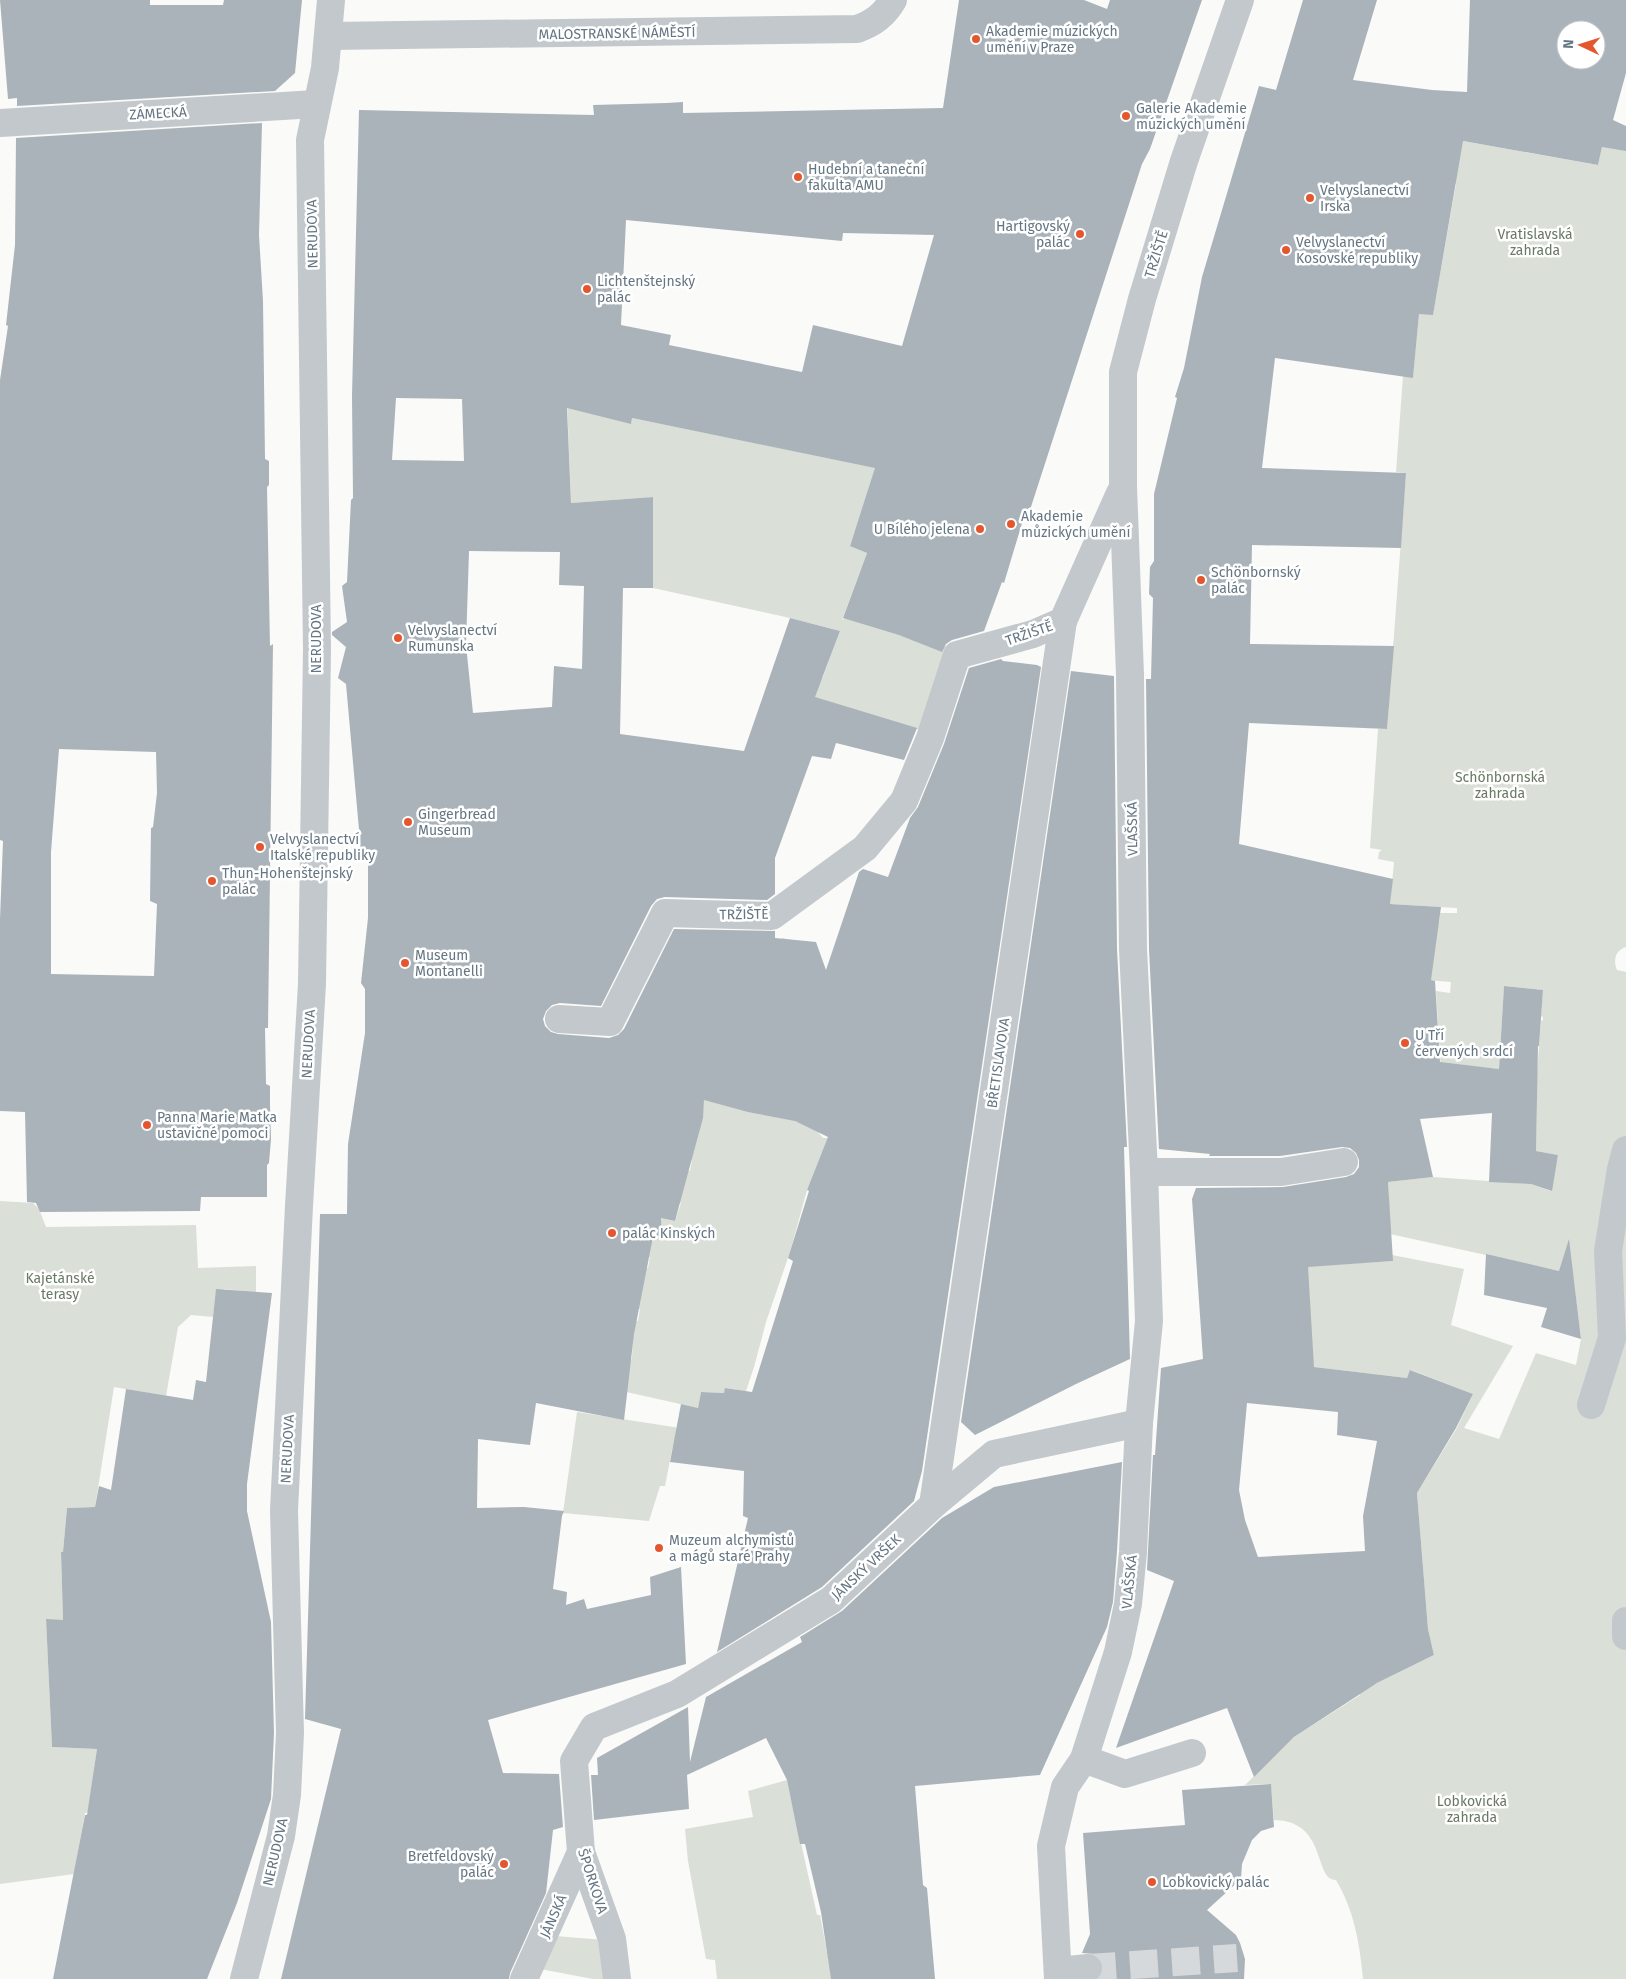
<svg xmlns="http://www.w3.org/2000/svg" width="1626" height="1979" viewBox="0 0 1626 1979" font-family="'Fira Sans',sans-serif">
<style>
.green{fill:#dadfd7}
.building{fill:#aab3b9;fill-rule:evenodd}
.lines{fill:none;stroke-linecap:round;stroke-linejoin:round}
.minor-tunnel{stroke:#d5d9db;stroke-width:28;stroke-dasharray:28 14;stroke-linecap:butt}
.minor{stroke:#c3c8cc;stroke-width:28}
.poi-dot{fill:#e4572e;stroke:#fff;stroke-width:2}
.labels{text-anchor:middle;stroke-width:5;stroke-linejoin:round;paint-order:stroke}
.poi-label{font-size:14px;fill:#657683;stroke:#fff;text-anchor:start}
.street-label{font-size:14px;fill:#657683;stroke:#fff}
.park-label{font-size:14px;fill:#687a64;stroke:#fff}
</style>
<rect width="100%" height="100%" fill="#fafaf8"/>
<g class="green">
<path d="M1626,131V947C1615,950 1613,961 1617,970L1626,972V1979H1363C1360,1944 1354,1910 1336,1880C1313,1880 1328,1821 1274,1820L1271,1787L1268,1784L1245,1785L1294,1737L1360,1695L1359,1692L1434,1655L1428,1629L1417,1493L1457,1428L1473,1394L1411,1370L1407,1378L1314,1367L1297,1267L1393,1261L1392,1255L1464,1269L1451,1325L1513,1346L1464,1428L1499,1439L1536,1353L1576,1365L1581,1339L1573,1274L1390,1234L1388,1182L1433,1177L1531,1184L1551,1191L1558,1155L1536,1151L1537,1073L1541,1021L1543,1020V1017L1541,1016L1543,990L1504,986L1499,1069L1469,1066L1441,1070L1436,991L1450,993L1451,982L1337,973L1439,923L1440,913H1457V908L1390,904L1394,862L1378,859L1379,852L1382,850L1370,848L1378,729H1387L1406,473L1396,472L1403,376L1413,377L1419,314H1433L1456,184L1453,182L1462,141L1598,165L1602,147Z"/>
<polygon points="567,398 631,423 632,418 877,468 850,545 867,553 842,620 845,618 948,647 924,731 810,696 823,677 840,631 790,618 653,588 653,497 571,503"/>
<polygon points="782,938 796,941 795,1121 817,1131 823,1138 828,1138 807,1190 790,1252 766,1322 754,1367 738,1415 743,1391 726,1388 724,1393 701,1392 698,1408 622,1391 632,1357 633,1342 624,1341 629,1319 638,1321 640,1309 630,1307 638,1266 648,1268 650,1257 641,1255 645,1231 655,1237 662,1235 661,1218 675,1221 681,1203 676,1201 686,1170 690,1171 692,1160 681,1157 703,1109 704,1100 774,965"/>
<polygon points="0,1201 33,1203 39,1209 46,1227 196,1225 198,1268 256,1266 256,1292 224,1289 216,1293 213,1317 191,1315 178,1327 166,1396 114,1387 95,1507 67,1508 63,1552 61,1553 63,1620 46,1620 52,1747 97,1749 88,1812 85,1813 74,1874 0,1884"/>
<polygon points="577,1412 680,1428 672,1450 665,1486 660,1486 649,1521 563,1513"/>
<polygon points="787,1780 817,1915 820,1915 832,1979 717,1979 715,1960 706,1959 688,1861 685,1829 753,1817 748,1791"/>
<polygon points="555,1936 604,1940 611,1979 593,1979 540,1969"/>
</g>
<g class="building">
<polygon points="0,0 150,0 150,5 223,5 224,0 302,0 295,73 275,91 17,106 17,98 8,99"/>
<path d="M959,0H1084L1107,9L1110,0H1202L1150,149L1142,164L1029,513L1026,510L1004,583L1002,582L984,631L952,640L946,644L942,652L899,635L843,618L867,553L850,546L875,468L632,418L631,424L567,408L571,503L653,497V588H623L620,734L744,751L790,618L840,631L815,697L917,728L904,760L836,743L831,759L812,756L775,858V894L767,900L665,897L657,899L651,906L601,1006L560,1003L552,1005L546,1011L543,1019L545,1026L551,1032L558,1034L609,1038L618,1035L624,1029L674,929L775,931V938L816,942L826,970L859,872L863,869L888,877L910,818L918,807L944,744L969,668L1001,659L1003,661L1037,665L1041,667L922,1471L914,1501L822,1587L717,1652L748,1518L743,1516L744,1471L670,1462L681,1404L698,1408L701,1392L724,1393L725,1388L752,1392L793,1261L788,1258L809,1191L807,1190L828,1137L795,1121L748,1112L704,1100L703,1118L675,1221L661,1218L662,1235L653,1237L634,1334L624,1420L536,1403L530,1445L478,1439L477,1508L524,1507L564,1511L562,1516L553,1589L567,1592L566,1605L584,1599L587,1609L651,1595L650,1577L681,1567L686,1664L488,1720L503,1773L559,1774L563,1827L553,1830L546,1893L510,1973L509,1979H281L341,1729L305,1719L320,1214H347L348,1144L365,1033V989L361,983L368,918V852H361L346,684L338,678L346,647L332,635V632L347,622L342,586L347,582L351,500L353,498L352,396L359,110L594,115L593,105L667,103L683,102V113L943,108ZM626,220L842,241L843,233L934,235L902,346L813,325L802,372L669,345L671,335L621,325ZM396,398L462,399L464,461L392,460ZM469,551L560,552L559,585L584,586L582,669L554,666L552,707L473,713L466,645Z"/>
<path d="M1303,0H1377L1353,80L1432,90L1467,92L1470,0H1626V73L1613,120L1626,126V151L1602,147L1598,165L1463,141L1433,315L1419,314L1413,378L1275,358L1262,468L1406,473L1401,548L1252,545L1250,644L1394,646L1387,729L1249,723L1239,844L1393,879L1390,904L1441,907L1431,980L1435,981L1440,1062L1499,1069L1504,986L1543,990L1539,1046H1538L1536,1151L1558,1155L1552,1191L1531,1184L1489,1182L1492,1113L1420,1119L1433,1177L1388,1182L1393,1261L1308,1267L1314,1367L1407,1378L1410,1370L1473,1394L1456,1428L1417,1493L1428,1629L1434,1655L1377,1683L1294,1737L1254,1777L1227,1708L1116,1748L1174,1581L1147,1570L1153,1455H1155L1161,1368L1203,1359L1192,1199L1196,1188L1283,1187L1346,1177L1354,1174L1359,1167V1160L1356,1153L1350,1148L1342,1147L1280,1156H1209L1210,1154L1159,1149L1149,949L1146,679H1151L1153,598L1149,594L1150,567L1154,561V494L1177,398L1175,397L1184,368L1202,277L1259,86L1276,90ZM1566,30H1596V60H1566ZM1247,1403L1338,1412L1337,1435L1377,1441L1363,1516L1365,1551L1258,1557L1245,1520L1239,1490Z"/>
<path d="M262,123L259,235L263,301L265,459L269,461V485L267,487L270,646L273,644L268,1028H265L266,1084L270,1086V1105L271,1139L269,1163L267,1165V1197H201L200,1211L40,1212L36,1203L27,1202L25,1112L0,1111V919L3,841L0,840V380L8,326L6,325L15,245L16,138ZM59,749L156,752L157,793L153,827L151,828L150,901L157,904L154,976L51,974V852Z"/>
<polygon points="1071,671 1114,676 1117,949 1127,1147 1124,1147 1130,1359 1076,1384 975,1435 961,1422"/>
<polygon points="1569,1239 1581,1339 1541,1327 1547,1308 1484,1295 1486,1254 1559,1271"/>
<polygon points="216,1289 272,1293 247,1484 247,1511 271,1622 274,1733 271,1799 237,1903 207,1979 53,1979 85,1815 87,1815 97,1749 52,1747 46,1619 63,1620 61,1552 63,1552 67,1508 95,1507 99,1486 111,1490 126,1389 193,1400 196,1380 206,1382"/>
<polygon points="1122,1462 1117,1551 1113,1602 1107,1627 1040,1775 915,1786 923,1885 927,1888 935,1979 831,1979 821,1912 805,1844 800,1844 787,1780 766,1738 687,1775 689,1809 594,1820 591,1775 598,1775 597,1758 688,1707 690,1762 706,1697 802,1642 800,1637 842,1611 942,1518 994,1487"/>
<polygon points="1271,1784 1274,1827 1261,1831 1252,1840 1242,1864 1241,1879 1207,1910 1236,1935 1240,1943 1245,1959 1244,1979 1099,1979 1102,1974 1104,1967 1101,1959 1094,1954 1082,1953 1090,1934 1083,1833 1185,1825 1182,1790"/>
</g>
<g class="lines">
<polyline class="minor-tunnel" points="1088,1968 1237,1958"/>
<g class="minor">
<path d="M329,36L857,29C874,23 884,15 893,0"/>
<polyline points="0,123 316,104"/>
<polyline points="559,1019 610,1022 665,913 772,916 865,848 904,801 930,738 957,655 1033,634 1063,621 1120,493"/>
<polyline points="1144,1172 1281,1172 1344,1162"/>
<polyline points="1591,1405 1612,1338 1608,1251 1621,1169 1626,1150"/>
<polyline points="933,1505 1063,621"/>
<polyline points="1626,1621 1626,1636"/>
<polyline points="1084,1759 1125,1774 1192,1753"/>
<polyline points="1058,1971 1088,1968"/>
<polyline points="244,1979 281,1836 287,1795 290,1733 284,1510 299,1206 312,984 317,649 310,140 325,68 331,0"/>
<polyline points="524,1979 581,1852"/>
<polyline points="617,1979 612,1939 581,1852 574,1761 594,1727 677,1694 831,1600 933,1505 994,1454 1139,1423"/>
<polyline points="1058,1979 1051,1846 1065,1787 1084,1759 1118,1652 1128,1604 1133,1552 1139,1423 1149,1321 1144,1172 1133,949 1130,675 1123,486 1123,372 1142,299 1184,161 1240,0"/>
</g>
</g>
<g class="poi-dot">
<circle cx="976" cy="39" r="5"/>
<circle cx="1126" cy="116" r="5"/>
<circle cx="798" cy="177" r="5"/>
<circle cx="1310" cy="198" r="5"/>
<circle cx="1080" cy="234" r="5"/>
<circle cx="1286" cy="250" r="5"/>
<circle cx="587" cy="289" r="5"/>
<circle cx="1011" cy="524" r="5"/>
<circle cx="980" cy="529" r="5"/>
<circle cx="1201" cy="580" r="5"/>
<circle cx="398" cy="638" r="5"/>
<circle cx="408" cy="822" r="5"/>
<circle cx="260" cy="847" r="5"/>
<circle cx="212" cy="881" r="5"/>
<circle cx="405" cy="963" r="5"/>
<circle cx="1405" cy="1043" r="5"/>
<circle cx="147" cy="1125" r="5"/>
<circle cx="612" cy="1233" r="5"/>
<circle cx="659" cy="1548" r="5"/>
<circle cx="504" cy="1864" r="5"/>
<circle cx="1152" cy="1882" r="5"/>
</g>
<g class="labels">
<g class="poi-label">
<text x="986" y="36">Akademie múzických<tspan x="986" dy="16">umění v Praze</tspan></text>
<text x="1136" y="113">Galerie Akademie<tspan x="1136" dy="16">múzických umění</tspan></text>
<text x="808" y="174">Hudební a taneční<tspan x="808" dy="16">fakulta AMU</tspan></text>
<text x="1320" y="195">Velvyslanectví<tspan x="1320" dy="16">Irska</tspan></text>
<text x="1070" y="231" text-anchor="end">Hartigovský<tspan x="1070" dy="16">palác</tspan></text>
<text x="1296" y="247">Velvyslanectví<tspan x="1296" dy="16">Kosovské republiky</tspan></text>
<text x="597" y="286">Lichtenštejnský<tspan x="597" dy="16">palác</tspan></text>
<text x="1021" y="521">Akademie<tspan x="1021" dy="16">můzických umění</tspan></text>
<text x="970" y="534" text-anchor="end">U Bílého jelena</text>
<text x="1211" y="577">Schönbornský<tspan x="1211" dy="16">palác</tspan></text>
<text x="408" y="635">Velvyslanectví<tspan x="408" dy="16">Rumunska</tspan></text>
<text x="418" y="819">Gingerbread<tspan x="418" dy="16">Museum</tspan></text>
<text x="270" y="844">Velvyslanectví<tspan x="270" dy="16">Italské republiky</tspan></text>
<text x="222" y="878">Thun-Hohenštejnský<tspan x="222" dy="16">palác</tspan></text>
<text x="415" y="960">Museum<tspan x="415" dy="16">Montanelli</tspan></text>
<text x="1415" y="1040">U Tří<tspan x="1415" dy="16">červených srdcí</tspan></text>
<text x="157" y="1122">Panna Marie Matka<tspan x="157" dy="16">ustavičné pomoci</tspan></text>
<text x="622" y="1238">palác Kinských</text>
<text x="669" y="1545">Muzeum alchymistů<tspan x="669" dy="16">a mágů staré Prahy</tspan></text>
<text x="494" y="1861" text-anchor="end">Bretfeldovský<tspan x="494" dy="16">palác</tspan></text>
<text x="1162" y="1887">Lobkovický palác</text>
</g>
<g class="street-label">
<text transform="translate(617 33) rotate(-1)" y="5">MALOSTRANSKÉ NÁMĚSTÍ</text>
<text transform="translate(158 113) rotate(-3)" y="5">ZÁMECKÁ</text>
<text transform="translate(312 234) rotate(-91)" y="5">NERUDOVA</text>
<text transform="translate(1156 254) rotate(-73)" y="5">TRŽIŠTĚ</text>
<text transform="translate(1029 633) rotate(-19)" y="5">TRŽIŠTĚ</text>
<text transform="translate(316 639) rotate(-90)" y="5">NERUDOVA</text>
<text transform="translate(1132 829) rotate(-91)" y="5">VLAŠSKÁ</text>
<text transform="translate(744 914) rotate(-1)" y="5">TRŽIŠTĚ</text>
<text transform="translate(308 1044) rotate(-87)" y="5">NERUDOVA</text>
<text transform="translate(998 1063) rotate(-82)" y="5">BŘETISLAVOVA</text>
<text transform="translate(287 1449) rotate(-87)" y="5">NERUDOVA</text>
<text transform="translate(866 1567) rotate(-43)" y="5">JÁNSKÝ VRŠEK</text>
<text transform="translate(1129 1582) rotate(-84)" y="5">VLAŠSKÁ</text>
<text transform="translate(275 1852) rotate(-77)" y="5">NERUDOVA</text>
<text transform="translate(593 1881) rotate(72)" y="5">ŠPORKOVA</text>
<text transform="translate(553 1916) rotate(-66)" y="5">JÁNSKÁ</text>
</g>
<g class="park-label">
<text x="1535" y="239">Vratislavská<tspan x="1535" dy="16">zahrada</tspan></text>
<text x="1500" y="782">Schönbornská<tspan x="1500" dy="16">zahrada</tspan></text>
<text x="60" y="1283">Kajetánské<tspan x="60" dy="16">terasy</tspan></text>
<text x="1472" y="1806">Lobkovická<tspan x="1472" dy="16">zahrada</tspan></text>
</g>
</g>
<g transform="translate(1581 45) rotate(274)"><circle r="24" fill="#ffffff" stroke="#c1c8cd"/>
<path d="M0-4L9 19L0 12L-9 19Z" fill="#e4572e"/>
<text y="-8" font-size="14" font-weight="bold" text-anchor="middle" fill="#657683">N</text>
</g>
</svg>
